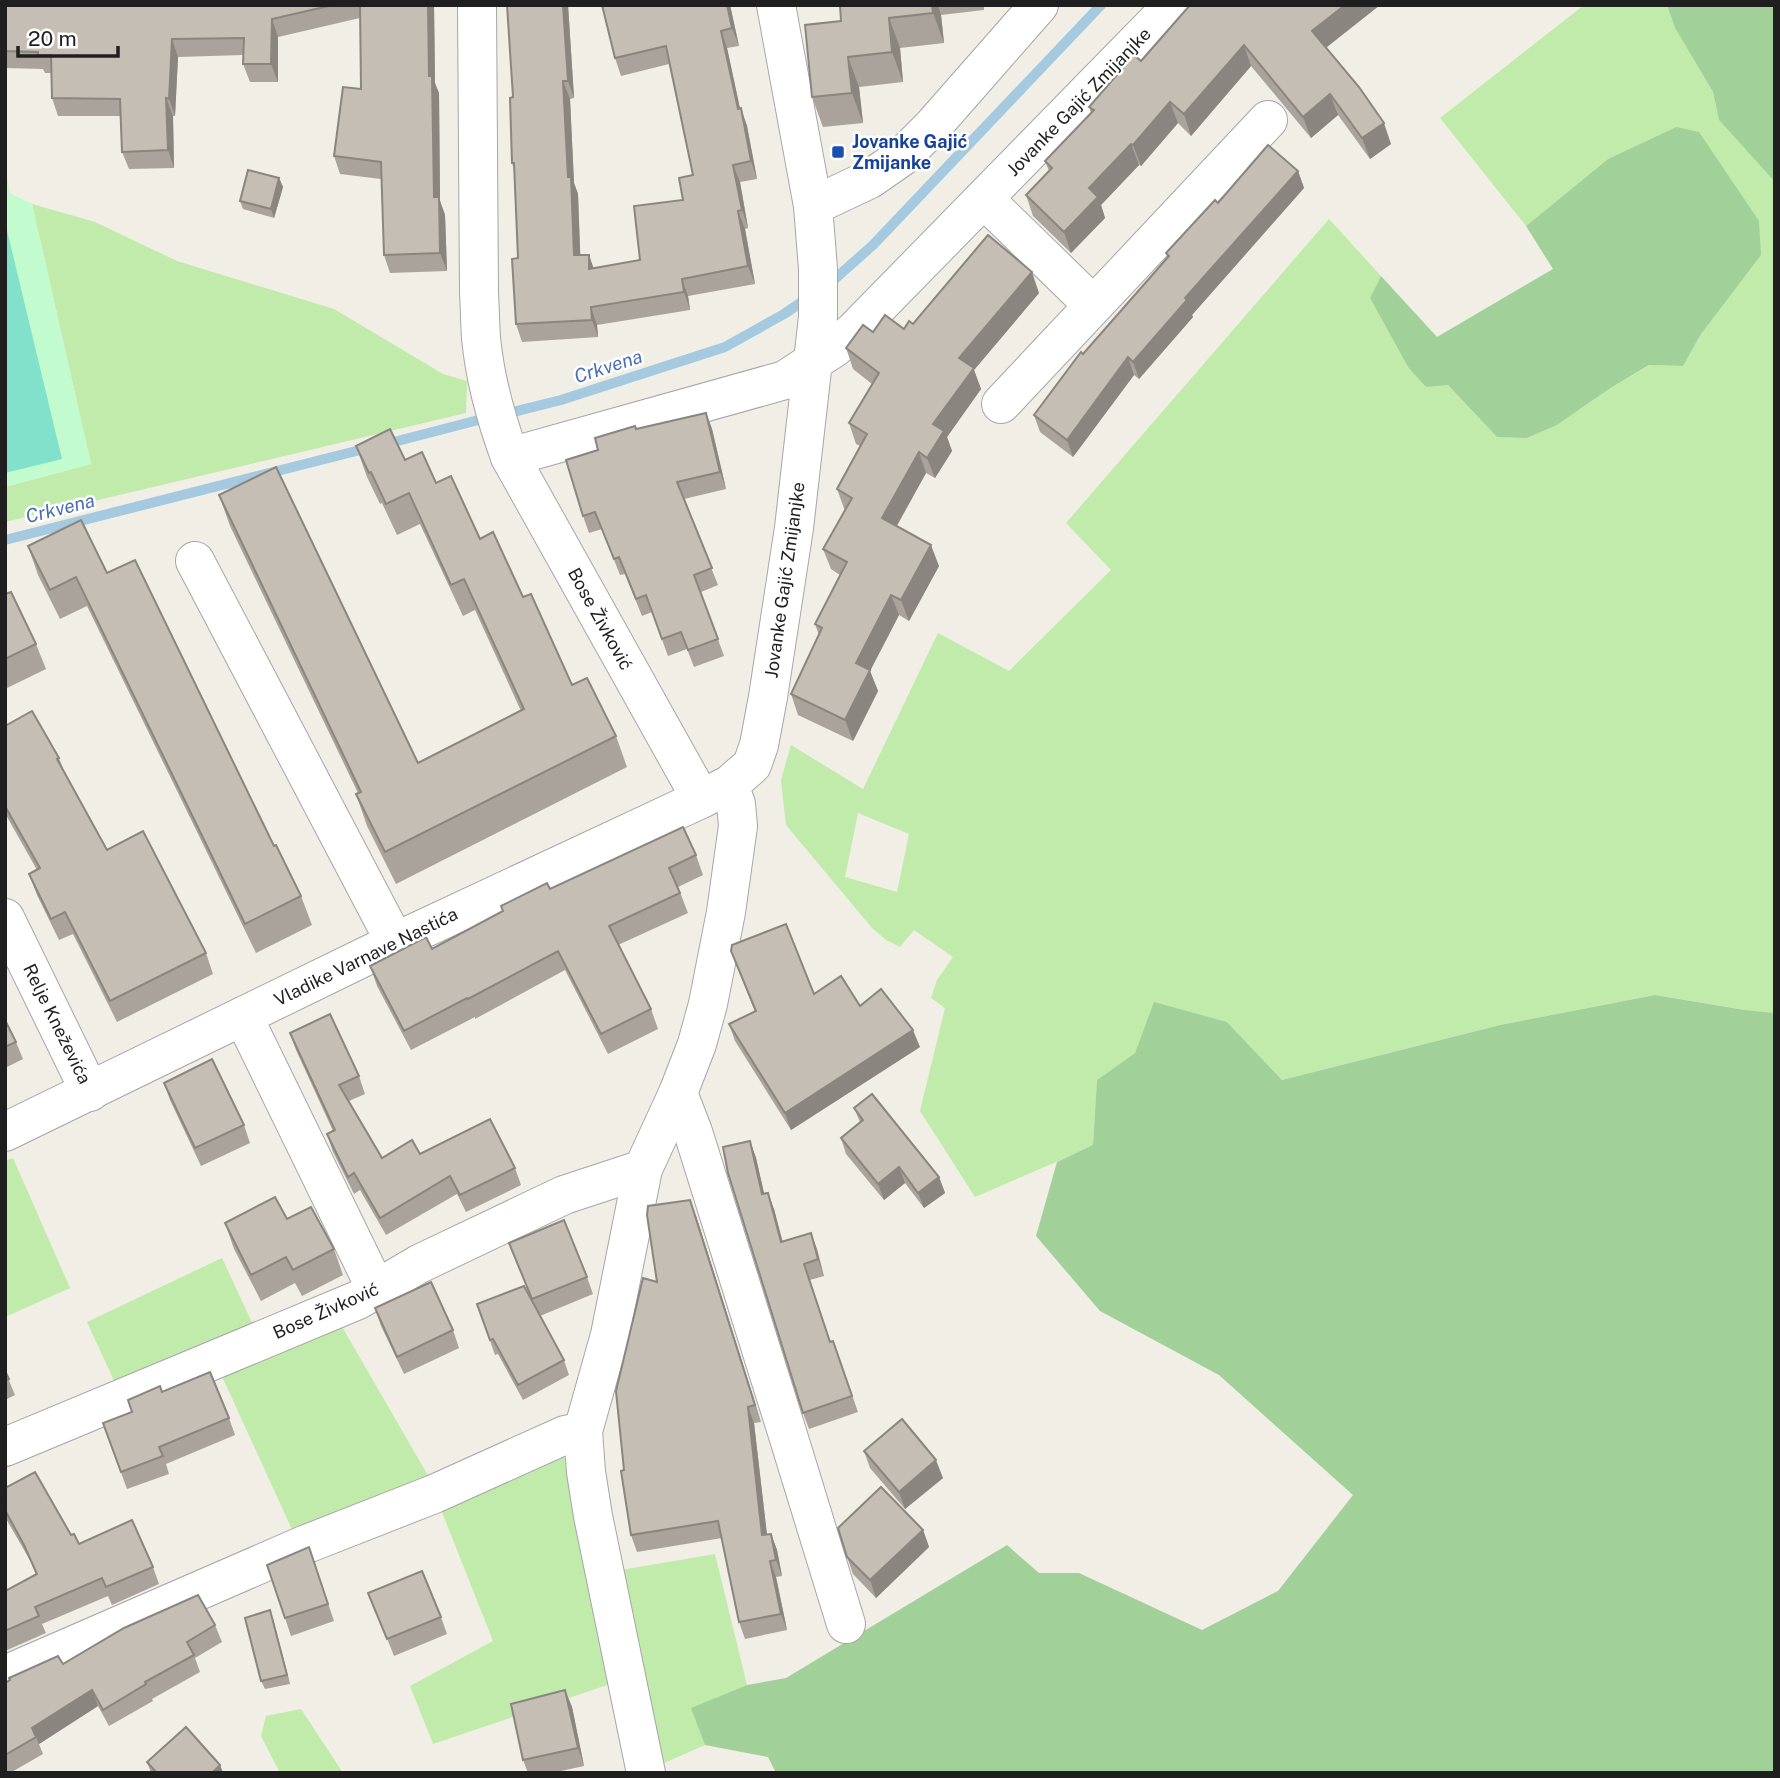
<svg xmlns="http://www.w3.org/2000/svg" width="1780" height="1778" viewBox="0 0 1780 1778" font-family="'Public Sans',sans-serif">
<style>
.grass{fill:#c1ebaa;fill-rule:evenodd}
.forest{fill:#a1d099}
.park{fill:#c2fbce}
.pitch{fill:#82e1ca}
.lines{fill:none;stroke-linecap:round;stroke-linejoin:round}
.stream{stroke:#a5c9df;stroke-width:10}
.minor-casing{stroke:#a6a6a6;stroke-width:40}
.minor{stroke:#fff;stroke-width:38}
.wall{fill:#a9a39b}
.shaded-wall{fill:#8a857e}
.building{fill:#c5beb4;stroke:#8a857e;stroke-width:2}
.transit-dot{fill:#1a4fb4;stroke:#fff;stroke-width:2.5}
.labels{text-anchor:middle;stroke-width:5;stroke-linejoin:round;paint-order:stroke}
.street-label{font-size:18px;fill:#1f1f1f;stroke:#fff}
.transit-label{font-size:18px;font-weight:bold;fill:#164399;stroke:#fff;text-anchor:start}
.water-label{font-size:19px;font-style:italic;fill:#496eb1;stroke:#fff}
</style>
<rect width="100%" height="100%" fill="#f0eee5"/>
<g class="grass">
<path d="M1584,5H1667L1675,28L1713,92L1719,120L1775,182V1013L1745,1010L1655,995L1500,1025L1282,1080L1227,1022L1155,1003L1135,1053L1097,1080L1093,1146L975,1197L920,1111L945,1008L931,998L937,980L953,957L914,930L900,947L886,940L872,928L786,825L781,780L791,745L863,789L938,633L1009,671L1111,570L1066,523L1329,219L1381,276L1370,298L1408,367L1448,385L1497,437L1527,438L1557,425L1609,389L1650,365L1683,366L1701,334L1676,127L1608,159L1526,226L1440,118ZM858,813L909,834L897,892L845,877Z"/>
<polygon points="32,204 95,222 177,261 334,309 443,374 467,381 466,413 5,522 5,487 91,464"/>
<polygon points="13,1158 70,1288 5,1317 5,1161"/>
<polygon points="222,1258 256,1331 116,1385 87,1322"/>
<polygon points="341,1325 430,1479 295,1536 220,1372"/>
<polygon points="563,1454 596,1578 613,1683 433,1744 410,1686 493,1641 438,1502"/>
<polygon points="715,1554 747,1685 692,1708 705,1745 655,1767 615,1571"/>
<polygon points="301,1709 343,1773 280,1773 261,1736 266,1716"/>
</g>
<g class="forest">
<polygon points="1667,5 1775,5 1775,182 1719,120 1713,92 1675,28"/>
<polygon points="1676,127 1699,132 1759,221 1761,255 1701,334 1683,366 1649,365 1609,389 1557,425 1527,438 1497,437 1448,385 1426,387 1408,367 1370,298 1381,276 1437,337 1553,269 1526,226 1608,159"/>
<polygon points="1655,995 1745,1010 1775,1013 1775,1773 776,1773 768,1757 705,1745 691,1708 747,1685 786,1678 1007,1545 1039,1573 1079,1573 1202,1630 1278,1591 1353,1495 1219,1375 1100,1311 1036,1236 1057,1162 1093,1145 1097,1080 1135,1053 1154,1002 1227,1022 1282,1080 1500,1025"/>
</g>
<polygon class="park" points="5,166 10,193 32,204 91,464 5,487"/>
<polygon class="pitch" points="5,222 62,459 5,473"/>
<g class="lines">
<g class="stream">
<polyline points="828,285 873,245 1101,5"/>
<polyline points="505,414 561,400 725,347 784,314 809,297"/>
<polyline points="386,444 490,417"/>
<polyline points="5,540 368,448"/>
</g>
<defs>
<g id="minor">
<path d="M477,5L479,293C480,308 480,323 481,338C485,379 496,419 510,457L701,799"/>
<polyline points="984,199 1093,305"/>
<polyline points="813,206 870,179 903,156 932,127 1039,5"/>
<polyline points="1001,404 1268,120"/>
<polyline points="510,457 785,380 834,348 854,331 1173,5"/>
<polyline points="195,561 395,942"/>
<polyline points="5,918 90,1092"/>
<polyline points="243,1016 376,1289"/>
<polyline points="678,1093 693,1132 787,1432 846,1624"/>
<polyline points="5,1132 395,942 701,799 729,785 752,765 759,745 768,697 794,528 818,317 818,269 813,206 776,5"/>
<polyline points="5,1447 358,1300 419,1264 564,1195 643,1169"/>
<polyline points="5,1675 304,1545 434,1494 565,1435 583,1431"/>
<polyline points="646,1773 593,1516 586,1472 583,1431 610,1335 643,1169 678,1093 697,1044 708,1004 726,912 738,826 736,804 729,785"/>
</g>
</defs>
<use href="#minor" class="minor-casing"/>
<use href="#minor" class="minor"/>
</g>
<g class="wall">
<polygon points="5,5 434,5 435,84 439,93 440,201 445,215 447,271 390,273 384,255 381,179 340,174 334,156 361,89 360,18 278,37 278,82 250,82 243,64 243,55 178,57 175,116 173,116 174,168 129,169 122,152 121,116 58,116 52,98 51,73 45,73 43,69 5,68"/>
<polygon points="568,5 574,98 570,99 574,183 578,194 580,255 589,255 593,268 640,260 683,200 693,175 669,64 621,76 615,58 730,5 739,46 727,48 740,109 747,126 757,179 740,182 748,228 745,229 755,284 688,296 690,310 597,325 598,337 522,342 516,324 518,258 514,170 512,163 513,97"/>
<polygon points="840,5 984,5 984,10 941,15 944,43 900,48 903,82 859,87 863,123 823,127 812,97 841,21"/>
<polygon points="1380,5 1326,48 1391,144 1370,159 1338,115 1311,138 1251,66 1191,136 1178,123 1141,166 1139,165 1101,205 1105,218 1071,253 1033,216 1026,195 1049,171 1045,161 1091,113 1089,107 1141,61"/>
<polygon points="1298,171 1304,188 1192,315 1193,317 1139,379 1134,375 1073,457 1040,432 1034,415 1083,354 1167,257 1166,253 1218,203"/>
<polygon points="279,178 283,187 274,218 243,209 240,201"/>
<polygon points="1039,293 974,370 981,389 947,437 952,451 935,478 926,473 897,526 939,566 909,621 899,615 870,671 878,691 853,741 798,715 791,694 819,635 815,624 840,575 831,569 823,549 845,511 837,489 860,446 856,444 849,423 872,384 853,369 846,348 873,332 904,329 913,324"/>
<polygon points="706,413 712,429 726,489 684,499 718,585 701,592 724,656 694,667 687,649 668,656 652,612 642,616 625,574 620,575 602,529 589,533 583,516 636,429"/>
<polygon points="356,446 405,460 436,483 480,539 523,597 572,685 616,736 627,767 396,884 367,826 356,794 358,793 230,526 219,495 418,763 521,711 475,610 463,616 420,524 397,535 382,503 380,504 367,477"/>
<polygon points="28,546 107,573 274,846 301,896 312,925 256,953 87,606 60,619 38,575"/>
<polygon points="5,594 36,644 46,669 5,689"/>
<polygon points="5,726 59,758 66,776 107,850 206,953 213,974 117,1022 73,934 59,940 37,895 29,874 37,870 6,815 5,816"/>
<polygon points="696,855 703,875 678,887 688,913 618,945 651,1009 658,1029 608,1054 565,970 475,1019 475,1017 411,1050 377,986 370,966 432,949 503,911 501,906 550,889"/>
<polygon points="731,951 814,994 860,1006 920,1047 791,1130 735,1041 729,1024 755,1012"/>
<polygon points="5,1020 16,1042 23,1059 5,1068"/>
<polygon points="290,1033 359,1076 365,1094 349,1101 382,1158 420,1154 515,1168 521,1185 466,1212 457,1194 386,1235 360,1190 354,1194 333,1152 327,1134 333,1131 296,1050"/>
<polygon points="164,1083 244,1125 250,1143 201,1166 170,1100"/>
<polygon points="854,1108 939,1177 945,1193 924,1208 905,1183 884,1200 846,1154 841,1138 860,1122"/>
<polygon points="750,1141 756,1158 764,1194 774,1209 782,1242 811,1233 824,1276 810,1280 830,1342 833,1341 858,1412 809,1429 803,1413"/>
<polygon points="696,1216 761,1422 754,1423 767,1535 771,1534 777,1550 782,1576 776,1577 787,1630 745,1639 739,1622 722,1538 637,1552 631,1535 624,1470 657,1282"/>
<polygon points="287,1219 334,1249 343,1275 302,1296 295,1283 261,1301 234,1249 225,1223"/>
<polygon points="509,1243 587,1277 593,1294 540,1316 564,1360 569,1375 523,1400 498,1354 495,1355 477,1304 533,1303"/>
<polygon points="375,1308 453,1330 459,1348 404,1374 381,1326"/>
<polygon points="5,1371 15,1395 5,1400"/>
<polygon points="162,1392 229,1418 235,1435 166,1464 169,1474 127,1489 103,1423 132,1412"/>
<polygon points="864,1451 943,1478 905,1509 870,1468"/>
<polygon points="5,1488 71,1535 79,1544 153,1567 159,1584 112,1605 108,1596 42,1624 46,1633 5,1651 5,1591 36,1575 31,1562 5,1517"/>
<polygon points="923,1530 929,1547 876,1598 853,1574 847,1557"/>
<polygon points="309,1547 334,1621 291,1636 285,1618"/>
<polygon points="369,1593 441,1617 447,1634 394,1656"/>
<polygon points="273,1619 290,1684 265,1689 261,1681"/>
<polygon points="215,1625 222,1642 195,1658 200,1672 152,1699 153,1701 109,1726 98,1706 39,1744 43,1754 10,1773 5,1773 5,1683 63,1664"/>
<polygon points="565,1690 572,1707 584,1766 552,1773 528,1773 523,1760"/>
<polygon points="147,1762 220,1765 223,1773 151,1773"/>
</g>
<g class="shaded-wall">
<polygon points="428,5 434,5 435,83 439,93 440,201 445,215 447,271 440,253 434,197 429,76"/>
<polygon points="563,5 568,5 574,98 568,81"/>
<polygon points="727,5 730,5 739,46 732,28"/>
<polygon points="932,5 938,5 941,15 944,43 933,13"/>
<polygon points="1345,5 1380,5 1320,52 1312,31"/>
<polygon points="889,18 900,48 903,82 892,52"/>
<polygon points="272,19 278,37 278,82 271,64"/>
<polygon points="721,31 727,48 744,127 738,109"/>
<polygon points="172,39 178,57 175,116 169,99"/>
<polygon points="1244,45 1251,66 1191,136 1184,114"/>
<polygon points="848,57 859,87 863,123 852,93"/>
<polygon points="563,81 570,99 574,183 578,194 581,273 574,255 568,177"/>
<polygon points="1330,94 1338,115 1311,138 1303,117"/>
<polygon points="166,98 173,116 174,168 168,150"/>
<polygon points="1170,102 1178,123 1141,166 1133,145"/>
<polygon points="741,108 747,126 757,179 751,161"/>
<polygon points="1384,123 1391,144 1370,159 1362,138"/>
<polygon points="1131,144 1139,165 1101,205 1105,218 1071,253 1064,232 1089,188"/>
<polygon points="733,165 740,182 748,228 742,210"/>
<polygon points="1298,171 1304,188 1192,315 1193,317 1139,379 1133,362 1185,298"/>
<polygon points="279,178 283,187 274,218 271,209"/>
<polygon points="738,211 745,229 755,284 748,266"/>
<polygon points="589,255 595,272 589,269"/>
<polygon points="1032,272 1039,293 974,370 981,389 947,437 952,451 935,478 927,458 933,424 959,358"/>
<polygon points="682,279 688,296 690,310 684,292"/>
<polygon points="591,307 597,325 598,337 592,320"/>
<polygon points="1128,357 1134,375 1073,457 1067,440"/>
<polygon points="706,413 712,429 726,489 720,472"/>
<polygon points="919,452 926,473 889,539 882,518"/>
<polygon points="931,545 939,566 909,621 901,600"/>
<polygon points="891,595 899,615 870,671 878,691 853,741 845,720 856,663"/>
<polygon points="913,1030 920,1047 791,1130 785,1113"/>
<polygon points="750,1141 756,1158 768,1210 762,1194"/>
<polygon points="899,1167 905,1183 884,1200 878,1184"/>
<polygon points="939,1177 945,1193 924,1208 918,1193"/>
<polygon points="768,1193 774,1209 787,1258 781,1242"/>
<polygon points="690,1200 696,1216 761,1422 755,1405"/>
<polygon points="811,1233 817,1249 824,1276 818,1259"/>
<polygon points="748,1407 754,1423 769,1552 762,1535"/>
<polygon points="936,1460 943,1478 905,1509 899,1492"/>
<polygon points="923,1530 929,1547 876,1598 870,1580"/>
<polygon points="771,1534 777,1550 782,1576 776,1560"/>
<polygon points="770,1561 776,1577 787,1630 781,1614"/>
<polygon points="270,1610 273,1619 290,1684 287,1675"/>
<polygon points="92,1690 98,1706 39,1744 32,1728"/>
<polygon points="565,1690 572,1707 584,1766 578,1748"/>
<polygon points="220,1765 223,1773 212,1773"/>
</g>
<g class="building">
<polygon points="5,5 333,5 272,19 271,64 243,64 244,38 172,39 169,99 166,98 168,150 122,152 120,99 52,98 51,55 38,55 38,52 5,51"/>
<polygon points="360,5 428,5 429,76 432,76 434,197 439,197 440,253 384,255 381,162 334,156 343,87 361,89"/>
<polygon points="507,5 563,5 568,81 563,81 568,177 571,177 574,255 589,255 589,269 640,260 634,206 683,200 679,178 693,175 666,46 615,58 602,5 727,5 732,28 721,31 738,109 741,108 751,161 733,165 742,210 738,211 748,266 682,279 684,292 591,307 592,320 516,324 512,259 518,258 514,163 512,163 510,98 513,97"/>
<polygon points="840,5 932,5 933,13 889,18 892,52 848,57 852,93 812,97 805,25 841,21"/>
<polygon points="1190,5 1345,5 1312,31 1359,87 1384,123 1362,138 1330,94 1303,117 1244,45 1184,114 1170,102 1133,145 1131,144 1089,188 1098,197 1064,232 1026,195 1052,168 1045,161 1094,110 1089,107 1134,55 1141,61"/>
<polygon points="1268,145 1298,171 1185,298 1187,300 1133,362 1128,357 1067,440 1034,415 1081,352 1083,354 1169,256 1166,253 1215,200 1218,203"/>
<polygon points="248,170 279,178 271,209 240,201"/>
<polygon points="988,235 1032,272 959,358 974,368 933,424 944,431 927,458 919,452 882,518 931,545 901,600 891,595 856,663 870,670 845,720 791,694 822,628 815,624 847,562 823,549 852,498 837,489 867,434 849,423 879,373 846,348 863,325 873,332 885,315 904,329 909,321 913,324"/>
<polygon points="706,413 720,472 677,482 712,568 694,575 718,639 688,650 681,632 662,639 646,595 636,599 619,557 614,559 595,512 583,516 566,460 598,450 595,438 635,426 636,429"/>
<polygon points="390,429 405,460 422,452 436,483 451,476 480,539 493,532 523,597 531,594 572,685 587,678 616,736 385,852 356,794 361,792 219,495 276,467 418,763 524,709 464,579 451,585 409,493 386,504 371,472 369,473 356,446"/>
<polygon points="81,520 107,573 135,560 274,846 276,845 301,896 245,924 76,577 50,590 28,546"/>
<polygon points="11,592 36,644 5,659 5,594"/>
<polygon points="32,711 59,758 57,759 107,850 143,831 206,953 110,1001 65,912 51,919 29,874 40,868 5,806 5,726"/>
<polygon points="683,827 696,855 669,868 680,893 609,926 651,1009 601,1034 558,951 468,999 467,998 404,1031 370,966 426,937 432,949 503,911 501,906 547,883 550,889"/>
<polygon points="786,924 814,994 841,976 860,1006 881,989 913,1030 785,1113 729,1024 756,1011 731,951 732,945"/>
<polygon points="330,1014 359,1076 339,1085 382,1158 412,1140 420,1154 490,1119 515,1168 460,1195 450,1176 380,1218 354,1173 348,1177 327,1134 335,1130 290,1033"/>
<polygon points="5,1020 16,1042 5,1047"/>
<polygon points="212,1059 244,1125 195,1148 164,1083"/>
<polygon points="872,1094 939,1177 918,1193 899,1167 878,1184 841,1138 863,1120 854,1108"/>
<polygon points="750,1141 762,1194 768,1193 781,1242 811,1233 818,1259 804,1264 830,1342 833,1341 852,1396 803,1413 728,1173 723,1147"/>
<polygon points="275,1197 287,1219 311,1207 334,1249 293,1270 286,1257 251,1275 225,1223"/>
<polygon points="690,1200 755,1405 748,1407 762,1535 771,1534 776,1560 770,1561 781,1614 739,1622 718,1521 631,1535 621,1471 624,1470 616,1391 643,1278 657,1282 647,1215 648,1206"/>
<polygon points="564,1220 587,1277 532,1299 509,1243"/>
<polygon points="431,1282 453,1330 397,1357 375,1308"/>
<polygon points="524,1286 564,1360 518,1385 493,1339 490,1340 477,1304"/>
<polygon points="5,1371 9,1379 5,1381"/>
<polygon points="210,1372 229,1418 159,1447 163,1456 121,1472 103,1423 132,1412 128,1400 160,1386 162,1392"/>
<polygon points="902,1419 936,1460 899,1492 864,1451"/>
<polygon points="35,1472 71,1535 74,1534 79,1544 132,1520 153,1567 106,1587 102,1578 35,1607 39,1616 5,1631 5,1591 37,1574 24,1545 5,1510 5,1488"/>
<polygon points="881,1487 923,1530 870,1580 847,1557 838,1528"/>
<polygon points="309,1547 328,1604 285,1618 267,1565"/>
<polygon points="422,1571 441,1617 387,1639 368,1593"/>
<polygon points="198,1595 215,1625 187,1642 194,1655 145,1682 146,1684 103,1710 92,1690 32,1728 36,1737 5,1755 5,1683 10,1680 9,1678 58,1656 63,1664 124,1628"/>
<polygon points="270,1610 287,1675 261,1681 245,1618"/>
<polygon points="565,1690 578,1748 523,1760 511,1704"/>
<polygon points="186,1727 220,1765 212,1773 157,1773 147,1762"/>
</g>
<rect class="transit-dot" x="831" y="145" width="14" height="14" rx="3.5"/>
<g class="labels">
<g class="street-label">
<text transform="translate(1079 102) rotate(-46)" y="6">Jovanke Gajić Zmijanjke</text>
<text transform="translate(785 580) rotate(-82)" y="6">Jovanke Gajić Zmijanjke</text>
<text transform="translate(600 619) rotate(61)" y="6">Bose Živković</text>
<text transform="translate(366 957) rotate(-26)" y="6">Vladike Varnave Nastića</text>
<text transform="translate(57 1024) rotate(64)" y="6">Relje Kneževića</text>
<text transform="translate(326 1311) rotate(-24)" y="6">Bose Živković</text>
</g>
<g class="transit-label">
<text x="852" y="148">Jovanke Gajić<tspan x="852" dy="21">Zmijanke</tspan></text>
</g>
<g class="water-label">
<text transform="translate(608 366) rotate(-18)" y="7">Crkvena</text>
<text transform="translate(60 508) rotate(-14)" y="7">Crkvena</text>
</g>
</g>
<rect width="1780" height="1778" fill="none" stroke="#1f1f1f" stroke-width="14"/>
<path d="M18 46v10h100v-10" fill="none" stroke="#1f1f1f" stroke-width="3.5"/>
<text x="28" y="46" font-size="21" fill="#1f1f1f" stroke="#ffffff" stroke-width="5" paint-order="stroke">20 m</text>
</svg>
